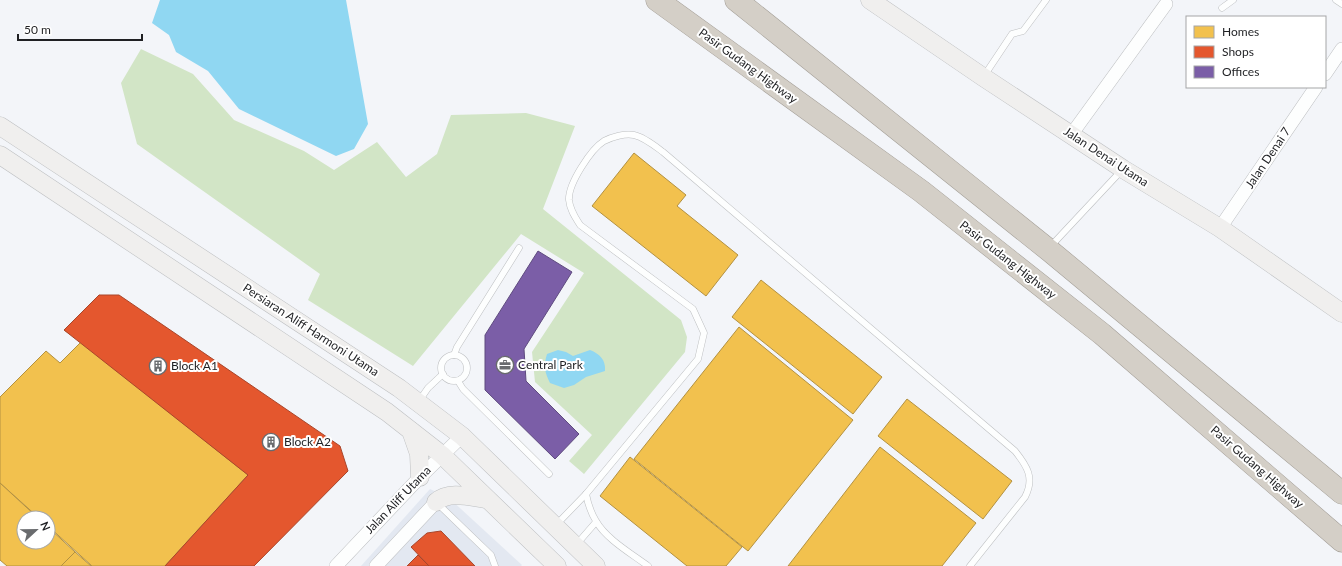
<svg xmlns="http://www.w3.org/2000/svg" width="1342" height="566" viewBox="0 0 1342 566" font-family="Lato,sans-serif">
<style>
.built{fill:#e3e8f1}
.green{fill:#d2e5c6}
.water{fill:#90d7f2}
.homes{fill:#f2c14e;stroke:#b39141}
.shops{fill:#e4572e;stroke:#a9462b}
.offices{fill:#7b5ea7;stroke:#5f4b7f}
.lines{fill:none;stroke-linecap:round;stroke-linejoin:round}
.lane-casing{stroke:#bdbfc1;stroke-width:7}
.street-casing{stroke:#bdbfc1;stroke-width:14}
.secondary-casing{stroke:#bdbfc1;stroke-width:19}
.highway-casing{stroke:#a39e97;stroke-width:23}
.lane{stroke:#fdfefe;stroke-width:6}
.street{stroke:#fdfefe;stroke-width:13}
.secondary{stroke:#f0efee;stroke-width:18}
.highway{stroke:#d4cfc7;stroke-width:22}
.labels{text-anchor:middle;stroke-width:4;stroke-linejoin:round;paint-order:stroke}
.street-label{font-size:12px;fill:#1f2023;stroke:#fff}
.poi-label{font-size:12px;fill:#1f2023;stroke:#fff;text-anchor:start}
</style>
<rect width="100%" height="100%" fill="#f3f5f9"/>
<polygon class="built" points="430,489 449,498 522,565 521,566 361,566"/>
<polygon class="green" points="141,49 193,74 234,120 304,151 334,170 377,142 406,177 437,154 451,115 526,113 575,126 543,209 681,320 687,337 685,352 584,474 569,461 592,435 535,382 532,352 584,273 521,234 413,366 308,300 320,274 137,144 121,83"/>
<g class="water">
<polygon points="160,0 346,0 368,124 354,149 336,156 239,109 208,71 176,52 169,35 152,23"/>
<path d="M558,350L566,352L573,356L590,350C600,354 606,360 605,371L586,377L574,385L564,388L550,383C545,372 543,367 547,354Z"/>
</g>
<g class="homes">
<polygon points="634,153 686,195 677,206 738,255 706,296 592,206"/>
<polygon points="761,280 882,377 853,414 732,317"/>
<polygon points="99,295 249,402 240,413 230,406 220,417 229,423 220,434 64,330"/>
<polygon points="739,327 853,420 748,551 634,459"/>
<polygon points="81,342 248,475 165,566 92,566 48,526 48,518 39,518 0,483 0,397 46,351 60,363"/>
<polygon points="907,399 1012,481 983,519 878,436"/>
<polygon points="249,402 324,450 303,495 220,434 229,423 241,431 250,420 240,413"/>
<polygon points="880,447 976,523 942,566 788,566"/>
<polygon points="630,457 742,547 726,566 687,566 600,496"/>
<polygon points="0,483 38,518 24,518 24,542 48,542 48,527 75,552 61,566 7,566 0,560"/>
<polygon points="75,552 91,566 61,566"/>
</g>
<g class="shops">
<polygon points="99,295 119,295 340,446 348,471 254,566 165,566 248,475 64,330"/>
<polygon points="441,531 475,566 429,566 411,547 427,533"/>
<polygon points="418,555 429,566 407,566"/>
</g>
<polygon class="offices" points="538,251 572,272 524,349 526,381 579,434 555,459 485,390 485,335"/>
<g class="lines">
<defs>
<g id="lane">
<polyline points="1336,0 1342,4"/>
<polyline points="1222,8 1233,0"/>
<polyline points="984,76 1012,34 1023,31 1046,0"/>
<polyline points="1050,247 1122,170"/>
<circle cx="454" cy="368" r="13"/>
<polyline points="454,355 457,347 519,248"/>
<polyline points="458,381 463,389 549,474"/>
<polyline points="419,401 428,388 443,374"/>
<path d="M586,494C588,504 591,513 596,521C606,539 632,554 648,566"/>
<polyline points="437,503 491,555 495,566"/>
<path d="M556,525L586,494L698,359L704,333L693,309L580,225C575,217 570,210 569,200C568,184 591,149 604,141C612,137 625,133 634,135C644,137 655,146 663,152L1015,451C1027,466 1035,478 1025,497L970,566"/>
<polyline points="576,545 596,522"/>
</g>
<g id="street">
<polyline points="1325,74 1342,49"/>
<polyline points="1071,135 1166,4"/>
<polyline points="1220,228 1316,87"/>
<polyline points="336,566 420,477 462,436"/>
<polyline points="376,566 436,502"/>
</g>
<g id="secondary">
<polyline points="870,0 983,77 1123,169 1220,228 1342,313"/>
<polyline points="0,126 399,388 462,436 596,566"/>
<polyline points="0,155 387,412 442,455 557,566"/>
<polyline points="411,431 419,454 420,477"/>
<path d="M436,502C449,490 471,497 487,499"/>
</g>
<g id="highway">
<polyline points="657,0 921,191 1102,334 1342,541"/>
<polyline points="736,0 1050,251 1342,493"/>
</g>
</defs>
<use href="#lane" class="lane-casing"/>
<use href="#street" class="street-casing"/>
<use href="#secondary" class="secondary-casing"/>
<use href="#highway" class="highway-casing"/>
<use href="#lane" class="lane"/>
<use href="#street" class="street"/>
<use href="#secondary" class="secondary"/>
<use href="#highway" class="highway"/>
</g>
<defs>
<symbol id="office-ring" viewBox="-11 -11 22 22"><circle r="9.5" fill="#fff" stroke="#696b6e" stroke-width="1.5"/><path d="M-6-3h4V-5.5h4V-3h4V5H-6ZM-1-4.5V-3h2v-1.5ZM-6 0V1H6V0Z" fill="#696b6e"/></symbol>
<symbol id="building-ring" viewBox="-11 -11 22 22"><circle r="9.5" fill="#fff" stroke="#696b6e" stroke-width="1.5"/><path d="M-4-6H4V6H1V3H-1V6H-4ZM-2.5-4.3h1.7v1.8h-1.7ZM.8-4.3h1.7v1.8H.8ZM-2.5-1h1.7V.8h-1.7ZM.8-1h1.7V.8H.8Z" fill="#696b6e"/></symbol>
</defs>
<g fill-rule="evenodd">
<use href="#office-ring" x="495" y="355" width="20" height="20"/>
<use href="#building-ring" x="148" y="356" width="20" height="20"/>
<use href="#building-ring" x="261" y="432" width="20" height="20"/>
</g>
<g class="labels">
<g class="street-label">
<text transform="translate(748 66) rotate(36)" y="4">Pasir Gudang Highway</text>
<text transform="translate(1106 157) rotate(33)" y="4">Jalan Denai Utama</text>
<text transform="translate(1268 158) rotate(-56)" y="4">Jalan Denai 7</text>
<text transform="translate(1008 260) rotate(38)" y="4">Pasir Gudang Highway</text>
<text transform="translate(311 330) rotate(33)" y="4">Persiaran Aliff Harmoni Utama</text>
<text transform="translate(1257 467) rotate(41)" y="4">Pasir Gudang Highway</text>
<text transform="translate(398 500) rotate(-46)" y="4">Jalan Aliff Utama</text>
</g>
<g class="poi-label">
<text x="518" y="369">Central Park</text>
<text x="171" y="370">Block A1</text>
<text x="284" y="446">Block A2</text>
</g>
</g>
<rect x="1186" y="16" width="140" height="72" fill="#ffffff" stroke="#a5a6a7"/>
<rect x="1194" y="26" width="20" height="12" fill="#f2c14e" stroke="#a5a6a7"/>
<text x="1222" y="36" font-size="12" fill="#1f2023">Homes</text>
<rect x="1194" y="46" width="20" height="12" fill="#e4572e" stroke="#a5a6a7"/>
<text x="1222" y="56" font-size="12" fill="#1f2023">Shops</text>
<rect x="1194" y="66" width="20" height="12" fill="#7b5ea7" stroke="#a5a6a7"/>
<text x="1222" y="76" font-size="12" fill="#1f2023">Offices</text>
<g transform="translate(36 530) rotate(68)"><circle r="19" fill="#ffffff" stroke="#a5a6a7"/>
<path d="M0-3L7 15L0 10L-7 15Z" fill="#696b6e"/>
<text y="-6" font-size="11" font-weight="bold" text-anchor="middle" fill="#1f2023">N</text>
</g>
<path d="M18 34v6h124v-6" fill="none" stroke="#1f2023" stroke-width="2"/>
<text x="24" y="34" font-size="12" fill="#1f2023" stroke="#ffffff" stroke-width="3" paint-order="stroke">50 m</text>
</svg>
